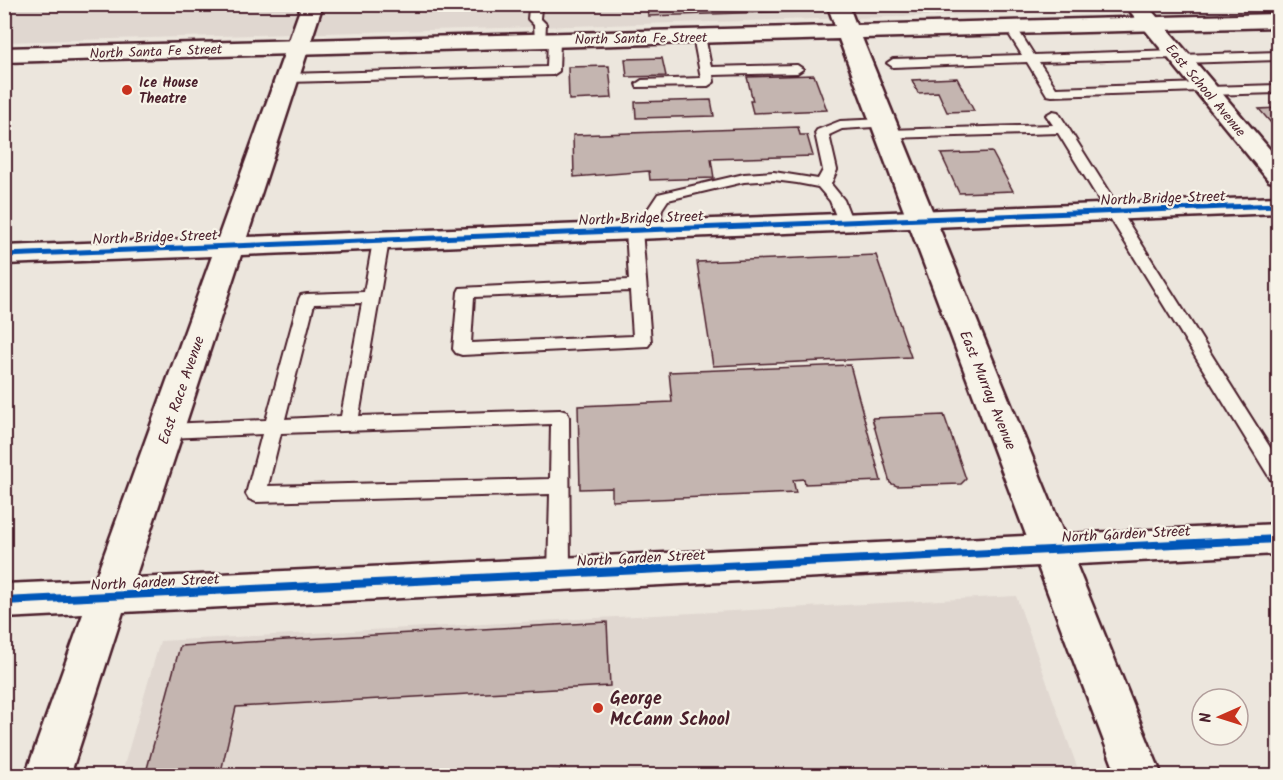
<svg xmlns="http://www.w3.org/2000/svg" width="1283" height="780" viewBox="0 0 1283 780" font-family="Kalam,sans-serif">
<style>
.built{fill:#e0d7d0}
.building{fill:#c4b5b0;stroke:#4a1f2b;stroke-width:1.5}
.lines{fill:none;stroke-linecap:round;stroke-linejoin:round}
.service-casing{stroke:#4a1f2b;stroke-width:4}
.minor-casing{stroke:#4a1f2b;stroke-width:5}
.tertiary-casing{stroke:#4a1f2b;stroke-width:5}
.service{fill:#f7f3e8;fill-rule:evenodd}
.minor{fill:#f7f3e8;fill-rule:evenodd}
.tertiary{fill:#f7f3e8;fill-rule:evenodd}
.cycleway-far1-casing{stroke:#f7f3e8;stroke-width:9}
.cycleway-casing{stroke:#f7f3e8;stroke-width:11}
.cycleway-far1{stroke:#0057b8;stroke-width:5}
.cycleway{stroke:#0057b8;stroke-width:8}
.poi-dot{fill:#c8321e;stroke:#f7f3e8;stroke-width:2}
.labels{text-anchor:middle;stroke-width:4.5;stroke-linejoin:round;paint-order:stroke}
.far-street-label{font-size:14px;fill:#4a1f2b;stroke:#f7f3e8}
.far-poi-label{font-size:14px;font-weight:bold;fill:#4a1f2b;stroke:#f7f3e8;text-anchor:start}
.street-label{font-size:15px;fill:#4a1f2b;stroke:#f7f3e8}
.near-poi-label{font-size:18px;font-weight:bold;fill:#4a1f2b;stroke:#f7f3e8;text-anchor:start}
</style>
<rect width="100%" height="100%" fill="#ece6dd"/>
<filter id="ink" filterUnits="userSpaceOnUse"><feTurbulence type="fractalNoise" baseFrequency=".0167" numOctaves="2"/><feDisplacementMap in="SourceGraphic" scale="12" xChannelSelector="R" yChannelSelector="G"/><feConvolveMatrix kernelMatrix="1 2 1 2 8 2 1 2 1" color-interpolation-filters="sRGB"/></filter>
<g filter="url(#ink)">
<g class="built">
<polygon points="1278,4 1278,6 5,42 4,5"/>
<polygon points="1016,596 1080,775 121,776 160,641"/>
</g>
<g class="building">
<polygon points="647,4 803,4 806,11 648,16"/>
<polygon points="662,58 666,76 627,77 625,59"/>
<polygon points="609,66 612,98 569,100 568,67"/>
<polygon points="814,75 827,110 753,113 750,101 753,101 747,77"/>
<polygon points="957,78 974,111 947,112 938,92 918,93 912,80"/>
<polygon points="711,100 714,116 636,118 635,102"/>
<polygon points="1278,108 1278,130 1277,130 1259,109"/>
<polygon points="798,127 800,135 807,135 813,156 711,159 714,178 650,180 649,171 574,177 573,135"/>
<polygon points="992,152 1013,191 959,193 941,154"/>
<polygon points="876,255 911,357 713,366 697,262"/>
<polygon points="850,365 881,481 805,484 804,479 793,480 796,493 612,501 612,488 580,489 578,406 672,402 669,372"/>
<polygon points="944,415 966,479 961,484 897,486 890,483 872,418"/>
<polygon points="607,622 610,686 236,707 220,776 145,776 180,646"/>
<polygon points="559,771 559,776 487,776"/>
</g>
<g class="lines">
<defs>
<g id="service">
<polygon points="532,4 545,4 541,9 540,18 546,24 545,43 541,44 535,40 534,25 528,19 529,8"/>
<polygon points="1011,24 1015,25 1034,55 1175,50 1179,51 1180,55 1278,52 1278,60 1180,63 1176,62 1175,58 1039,62 1056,88 1203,83 1209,87 1278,85 1278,93 1207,95 1200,91 1052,96 1047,95 1027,62 893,67 887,63 893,59 1022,55 1005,28"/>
<polygon points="699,32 705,36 711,67 797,65 803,69 797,73 713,75 714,82 708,86 637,87 636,84 642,80 701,78 693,36"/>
<polygon points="554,36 560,40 559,71 553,75 287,82 281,78 287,74 547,67 548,40"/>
<polygon points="1053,111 1058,112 1069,129 1278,460 1278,482 1271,480 1058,133 888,138 881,134 888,130 1053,125 1046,115"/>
<polygon points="884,119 889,120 891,123 889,126 842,129 829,135 837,170 831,184 844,200 853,223 850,226 840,226 830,201 818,187 797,183 774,180 744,182 668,200 662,209 659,232 654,234 646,229 648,209 658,194 744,174 774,172 818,179 823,170 815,133 817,130 840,121"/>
<path d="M634,225L642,230L651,342L648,346L462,355L456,353L453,349L458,292L460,288L629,280L626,230ZM630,291L633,336L471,343L474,297Z"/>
<path d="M381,236L389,241L359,416L560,410L567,412L569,417L570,574L566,580L559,583L552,580L548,574L550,494L256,502L249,499L246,494L262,434L167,438L160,436L158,431L160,426L167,424L266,420L299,299L301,295L307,294L364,292L373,241ZM362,303L341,416L285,419L314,304ZM551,424L550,479L268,486L281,433Z"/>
</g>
<g id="minor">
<polygon points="302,4 323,4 247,237 1278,197 1278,213 241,255 135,578 1278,524 1278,554 123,612 70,776 25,776 83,614 4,618 4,584 95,580 212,256 4,264 4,246 218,238"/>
<polygon points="1124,4 1146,4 1278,159 1278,183 1269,181"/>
</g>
<polygon id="tertiary" points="827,4 848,4 856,25 1278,14 1278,27 862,38 1162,776 1117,776 839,39 4,62 4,48 835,26"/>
</defs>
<use href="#service" class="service-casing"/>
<use href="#minor" class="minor-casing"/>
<use href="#tertiary" class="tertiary-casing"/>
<use href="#service" class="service"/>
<use href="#minor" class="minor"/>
<use href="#tertiary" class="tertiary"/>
<defs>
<polyline id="cycleway-far1" points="4,255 1278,205"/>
<polyline id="cycleway" points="4,601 1278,539"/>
</defs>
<use href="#cycleway-far1" class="cycleway-far1-casing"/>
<use href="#cycleway" class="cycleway-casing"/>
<use href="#cycleway-far1" class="cycleway-far1"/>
<use href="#cycleway" class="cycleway"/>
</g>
</g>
<g class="poi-dot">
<circle cx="127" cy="90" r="6"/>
<circle cx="598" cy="708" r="6"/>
</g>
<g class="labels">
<g class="far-street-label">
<text transform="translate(641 38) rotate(-1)" y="5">North Santa Fe Street</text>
<text transform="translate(156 51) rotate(-2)" y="5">North Santa Fe Street</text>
<text transform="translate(1206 90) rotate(50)" y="5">East School Avenue</text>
</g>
<g class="far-poi-label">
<text x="139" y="87">Ice House<tspan x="139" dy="16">Theatre</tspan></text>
</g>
<g class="street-label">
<text transform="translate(1163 198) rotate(-2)" y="5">North Bridge Street</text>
<text transform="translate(641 218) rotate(-2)" y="5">North Bridge Street</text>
<text transform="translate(155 237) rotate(-2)" y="5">North Bridge Street</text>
<text transform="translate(181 390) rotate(-71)" y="5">East Race Avenue</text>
<text transform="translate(988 390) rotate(68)" y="5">East Murray Avenue</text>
<text transform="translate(1126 534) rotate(-3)" y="5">North Garden Street</text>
<text transform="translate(641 558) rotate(-3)" y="5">North Garden Street</text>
<text transform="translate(155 582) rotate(-3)" y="5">North Garden Street</text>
</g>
<g class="near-poi-label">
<text x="610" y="704">George<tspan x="610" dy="21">McCann School</tspan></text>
</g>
</g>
<rect width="1283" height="780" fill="none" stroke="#f7f3e8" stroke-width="24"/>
<rect x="12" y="12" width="1259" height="756" fill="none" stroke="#4a1f2b" stroke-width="2" filter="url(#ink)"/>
<g transform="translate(1220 717) rotate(267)"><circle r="28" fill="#f7f3e8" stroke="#b29e9c" stroke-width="1.5"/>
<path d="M0-4.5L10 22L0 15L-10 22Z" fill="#c8321e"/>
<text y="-9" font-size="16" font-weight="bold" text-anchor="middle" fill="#4a1f2b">N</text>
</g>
</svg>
